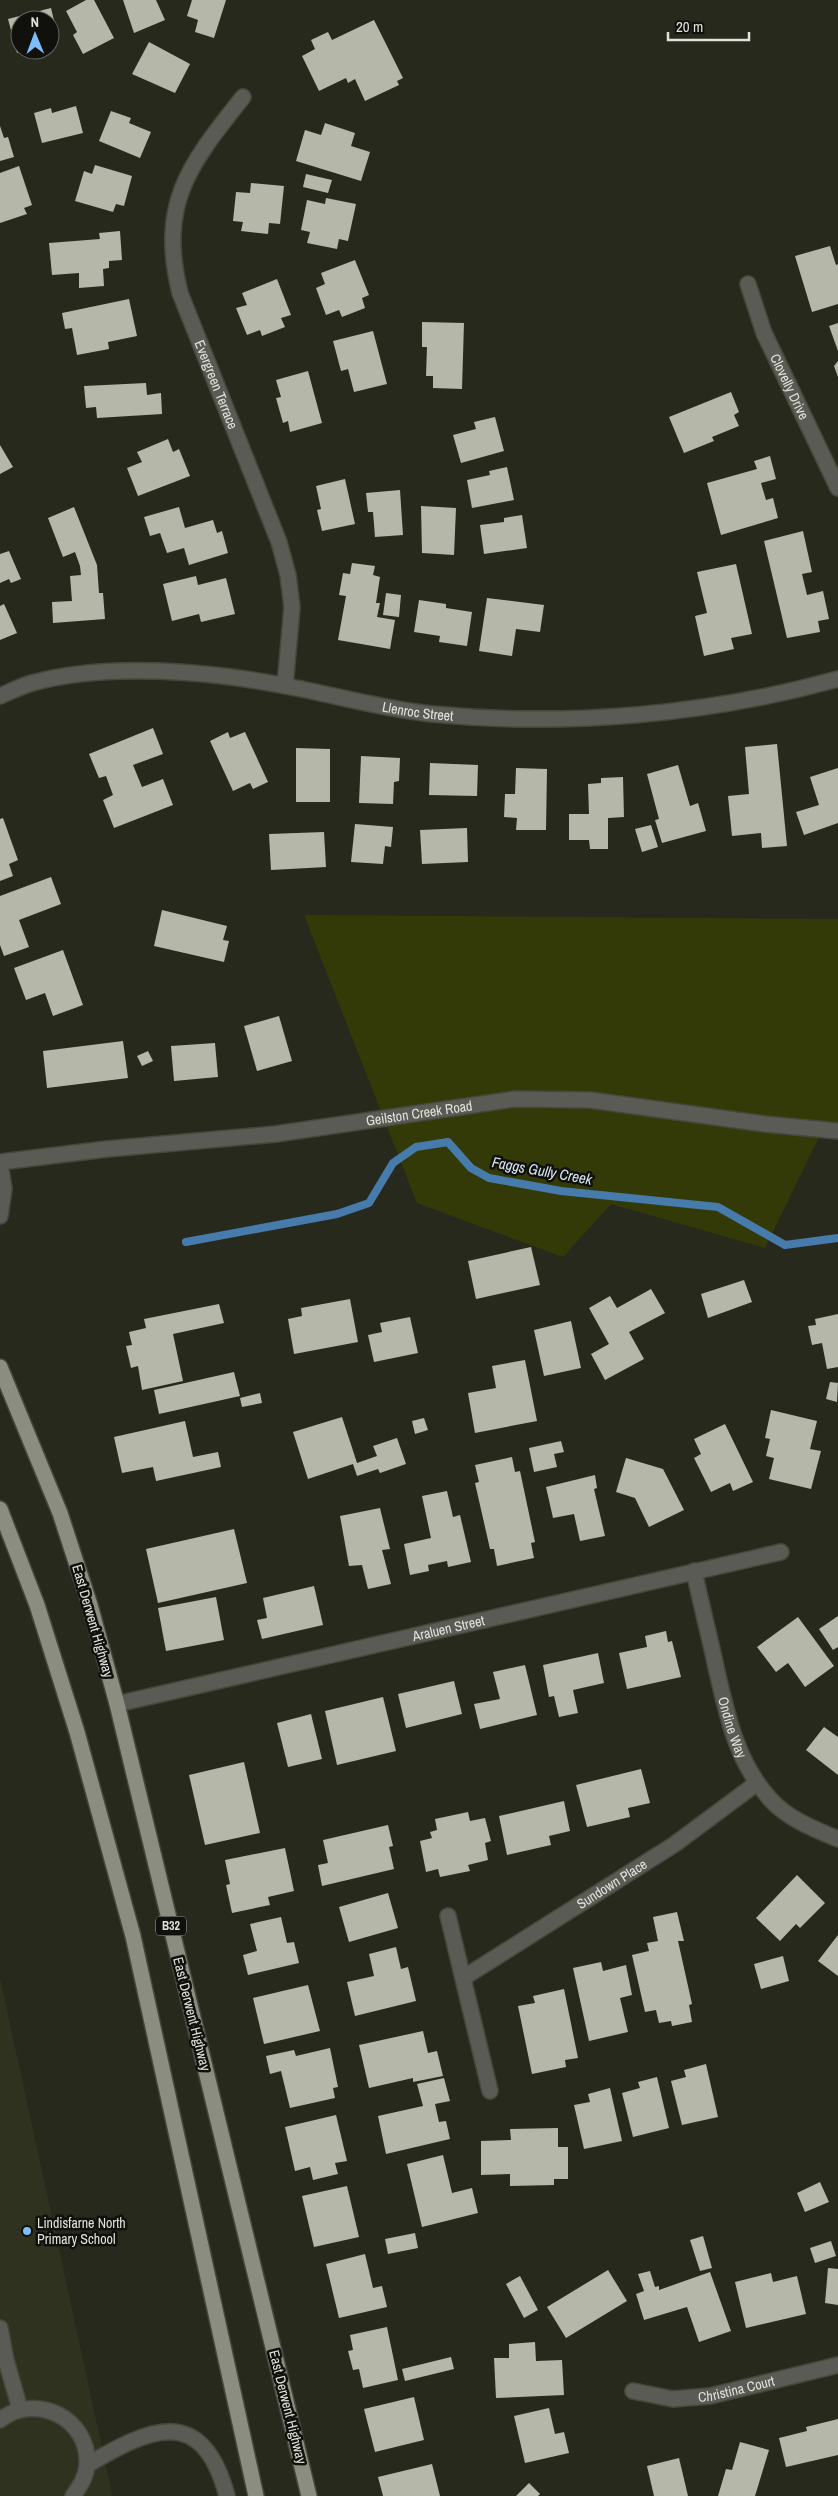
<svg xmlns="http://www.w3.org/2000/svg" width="838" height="2496" viewBox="0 0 838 2496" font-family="'Archivo Narrow',sans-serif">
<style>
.built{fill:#2f321f}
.green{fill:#343a07}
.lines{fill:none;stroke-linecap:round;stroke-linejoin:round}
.stream{stroke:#467bab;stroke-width:8}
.building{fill:#b5b8a9}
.minor-casing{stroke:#45473b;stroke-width:18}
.major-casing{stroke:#45473b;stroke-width:18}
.minor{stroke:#595b54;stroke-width:15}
.major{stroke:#8a8d80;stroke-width:15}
.poi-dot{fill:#7ebdf9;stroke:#10110c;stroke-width:2}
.labels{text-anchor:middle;stroke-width:5;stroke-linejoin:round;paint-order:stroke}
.shield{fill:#10110c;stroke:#a2a49d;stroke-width:1}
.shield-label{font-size:12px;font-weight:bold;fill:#e1e3db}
.street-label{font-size:14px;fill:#e1e3db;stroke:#10110c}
.poi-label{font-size:14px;fill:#e1e3db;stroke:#10110c;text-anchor:start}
.water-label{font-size:15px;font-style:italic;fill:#d8e6f4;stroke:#10110c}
</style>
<rect width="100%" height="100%" fill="#27291d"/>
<polygon class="built" points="0,1978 110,2484 112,2496 0,2496"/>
<polygon class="green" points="304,915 838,919 838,1130 821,1133 765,1248 611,1204 563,1257 417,1203"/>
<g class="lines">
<polyline class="stream" points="186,1242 337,1214 369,1203 393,1163 416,1147 448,1142 471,1168 489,1178 561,1191 718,1207 785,1245 838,1238"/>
</g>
<g class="building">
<polygon points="86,0 94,0 114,38 83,54 73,35 77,32 66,11"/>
<polygon points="123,0 156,0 165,20 134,33"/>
<polygon points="192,0 226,0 214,38 195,32 198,20 187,16"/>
<polygon points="51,8 58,37 50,39 50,20 20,20 20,50 24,51 17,53 8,19"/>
<polygon points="374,20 403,78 397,81 399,85 365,101 355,79 348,83 346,78 319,91 302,56 315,49 311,40 328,32 332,40"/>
<polygon points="149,42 190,64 175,93 132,74"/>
<polygon points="76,106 83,133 42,143 34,113 51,108 52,113"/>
<polygon points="111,111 131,118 129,123 151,132 140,158 99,141"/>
<polygon points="325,123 355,133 351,146 370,152 361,181 296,161 305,130 321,135"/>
<polygon points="0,126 4,138 8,137 14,157 0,161"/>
<polygon points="95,165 132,176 124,206 116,204 113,212 75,201 84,171 92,174"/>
<polygon points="19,166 32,205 24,208 27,214 0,223 0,173"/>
<polygon points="306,174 332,180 328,193 303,187"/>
<polygon points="251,183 284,186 280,224 269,223 268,234 241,231 243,222 233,221 236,192 250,193"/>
<polygon points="326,198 356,204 348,241 339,239 337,249 307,243 310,232 301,230 307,200 325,204"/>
<polygon points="120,231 122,260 109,261 109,268 103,269 104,286 79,288 79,273 52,275 49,243 100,239 99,233"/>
<polygon points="830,246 836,265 838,264 838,304 812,312 795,256"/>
<polygon points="355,260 369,295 362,298 365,308 342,317 339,310 326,315 316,288 325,284 321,273"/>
<polygon points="277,279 291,315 281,318 285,327 262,336 260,330 247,335 236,308 247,305 242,293"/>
<polygon points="129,299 137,336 108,342 109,349 77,355 72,328 65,329 62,313"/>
<polygon points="422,322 464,323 462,389 433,388 433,376 426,376 427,347 422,347"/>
<polygon points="838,323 838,351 829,326"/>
<polygon points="373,331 387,384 354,392 348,369 341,371 333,341"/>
<polygon points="838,361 838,377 834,366"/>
<polygon points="308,371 322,423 290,432 288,421 283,423 276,398 281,397 276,380"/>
<polygon points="146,383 147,395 161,393 162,414 97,418 96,407 86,408 84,386"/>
<polygon points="731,392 739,412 734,415 739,426 712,437 714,441 684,453 669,417"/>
<polygon points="495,417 504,451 461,463 453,435 476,429 474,422"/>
<polygon points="168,439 173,452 179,449 190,476 138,496 127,468 142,462 137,452"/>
<polygon points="0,445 13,467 0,474"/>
<polygon points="770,456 776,479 761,483 766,500 773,498 778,518 721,535 707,483 757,469 754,461"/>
<polygon points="507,467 514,500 472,508 467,480 490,475 489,471"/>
<polygon points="345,479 355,524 322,531 317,510 321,509 316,486"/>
<polygon points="400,490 403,535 375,537 373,512 368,512 366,493"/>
<polygon points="421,506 456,508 454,555 422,553"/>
<polygon points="74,507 97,565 99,593 103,593 105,619 53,623 52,602 72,601 70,576 81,575 80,566 75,552 63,557 48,518"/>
<polygon points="179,507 185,528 213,520 217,533 222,531 228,553 189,565 184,548 167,553 160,533 150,536 144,517"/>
<polygon points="522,515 527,548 484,554 480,525 504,522 504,518"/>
<polygon points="803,531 812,572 802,574 807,595 823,591 829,619 818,621 820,632 787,638 764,541"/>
<polygon points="9,551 21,579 11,583 9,579 0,583 0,554"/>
<polygon points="352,563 375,566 373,575 380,577 376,603 380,603 377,617 395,620 390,649 338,640 346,596 339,595 343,573 350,574"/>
<polygon points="736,564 752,634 731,638 734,649 704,656 695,616 707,613 697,572"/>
<polygon points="196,576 198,585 226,578 235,614 201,622 199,614 172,621 163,584"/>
<polygon points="386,593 401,595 399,617 383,615"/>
<polygon points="487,598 544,605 540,632 516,629 512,656 479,651"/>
<polygon points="419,600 446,604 446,608 472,612 467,646 439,642 440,636 414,632"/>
<polygon points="4,604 17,633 0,640 0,606"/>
<polygon points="153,728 163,754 133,765 142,787 163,779 173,805 114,828 103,800 113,795 106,776 99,778 89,754"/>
<polygon points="228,732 230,738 245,732 268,782 253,789 250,783 233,791 210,741"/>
<polygon points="777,744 787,846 762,848 761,833 732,836 728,796 749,794 745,747"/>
<polygon points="296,748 330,749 330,802 296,802"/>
<polygon points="361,756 400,758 399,781 394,782 393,804 359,803"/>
<polygon points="430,763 478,765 477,796 429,795"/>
<polygon points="678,765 690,806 698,803 706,831 662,843 655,820 659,819 647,774"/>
<polygon points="516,768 547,769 546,830 516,830 517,818 504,817 505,794 515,794"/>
<polygon points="838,768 838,823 804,835 796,812 819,805 810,777"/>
<polygon points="623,777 624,817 608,818 608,849 590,849 589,840 569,840 569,814 589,814 588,784 601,783 601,778"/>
<polygon points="3,818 18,860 9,864 13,876 0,881 0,819"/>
<polygon points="355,824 393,827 391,847 385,846 383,864 351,862"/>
<polygon points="651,825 658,847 642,852 635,829"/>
<polygon points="467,828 468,862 422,864 420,830"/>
<polygon points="324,832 326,867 271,870 269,834"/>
<polygon points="51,877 61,904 19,920 29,947 4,956 0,945 0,896"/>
<polygon points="162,910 227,926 223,940 229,941 224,962 154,946"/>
<polygon points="63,950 83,1005 53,1016 45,993 26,1000 14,968"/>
<polygon points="279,1016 292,1061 257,1071 244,1026"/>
<polygon points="123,1041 128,1078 47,1088 43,1051"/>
<polygon points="215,1043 218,1077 174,1081 171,1046"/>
<polygon points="148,1051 153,1061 142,1066 137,1056"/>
<polygon points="531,1247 540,1285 476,1299 468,1261"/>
<polygon points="744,1280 752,1302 708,1318 701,1294"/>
<polygon points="651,1289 665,1313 629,1332 644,1359 605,1380 591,1354 609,1344 589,1308 610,1296 617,1308"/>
<polygon points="350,1299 358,1342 294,1354 288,1319 302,1316 301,1308"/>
<polygon points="219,1304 224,1323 173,1334 183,1381 142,1390 138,1366 131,1368 126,1346 132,1345 129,1332 146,1328 144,1319"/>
<polygon points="838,1314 838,1367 827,1369 822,1343 812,1345 808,1326 816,1325 815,1319"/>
<polygon points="410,1317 418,1353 374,1362 368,1335 382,1332 380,1323"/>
<polygon points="571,1321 581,1368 544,1376 534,1330"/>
<polygon points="525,1360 537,1421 475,1433 468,1393 496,1388 492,1366"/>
<polygon points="234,1372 240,1396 159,1414 154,1390"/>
<polygon points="830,1382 838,1383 837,1402 826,1399"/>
<polygon points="260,1393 262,1403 242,1407 240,1398"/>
<polygon points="771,1410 817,1421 810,1449 821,1451 811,1489 769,1479 774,1458 766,1456 770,1439 765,1438"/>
<polygon points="342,1417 357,1463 377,1456 373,1446 397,1438 406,1464 380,1473 378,1469 357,1476 353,1464 308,1479 293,1432"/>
<polygon points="424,1418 428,1430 415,1434 412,1421"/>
<polygon points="185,1421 193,1457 218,1452 221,1467 156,1481 153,1467 122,1473 114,1437"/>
<polygon points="725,1424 753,1482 733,1491 730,1483 711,1492 694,1458 701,1454 694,1439"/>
<polygon points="561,1441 564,1452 554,1454 557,1467 534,1472 529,1448"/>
<polygon points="512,1457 515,1472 520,1471 535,1542 531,1543 534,1558 497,1566 494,1549 490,1549 475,1483 479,1482 475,1465"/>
<polygon points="626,1458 663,1469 684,1510 649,1527 635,1498 616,1492"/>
<polygon points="595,1475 597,1488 594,1489 605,1536 580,1541 574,1514 553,1518 546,1487"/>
<polygon points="447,1491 453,1517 460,1515 471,1562 448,1567 447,1561 428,1565 429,1571 410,1575 404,1544 431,1538 422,1496"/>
<polygon points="380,1508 390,1549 382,1550 391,1584 368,1589 362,1565 349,1566 340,1516"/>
<polygon points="234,1529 247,1583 158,1603 146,1549"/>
<polygon points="314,1586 323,1625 262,1639 257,1620 267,1618 263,1598"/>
<polygon points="216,1597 224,1640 166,1651 158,1608"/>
<polygon points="838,1616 838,1647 833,1650 819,1629"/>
<polygon points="798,1617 834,1666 805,1687 788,1663 776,1672 757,1647"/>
<polygon points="666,1631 668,1642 672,1641 681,1677 627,1689 619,1653 647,1647 645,1636"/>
<polygon points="598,1653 604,1683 573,1690 578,1713 559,1717 554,1696 549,1697 543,1665"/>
<polygon points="525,1665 537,1715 480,1729 474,1704 500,1699 493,1672"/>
<polygon points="454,1681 462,1714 406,1728 398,1694"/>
<polygon points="383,1697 396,1751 337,1765 325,1711"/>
<polygon points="311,1714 322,1759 288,1767 277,1723"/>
<polygon points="824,1727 838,1737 838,1775 806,1750"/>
<polygon points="244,1762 260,1833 205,1845 189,1775"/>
<polygon points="641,1769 650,1803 628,1808 630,1817 587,1827 576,1785"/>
<polygon points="564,1801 570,1831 549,1836 551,1845 507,1855 499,1816"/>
<polygon points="468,1812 470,1821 485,1818 491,1841 485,1843 488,1860 468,1865 470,1871 440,1877 438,1869 426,1872 420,1841 432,1838 430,1832 437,1830 435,1819"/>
<polygon points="388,1825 393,1846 389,1847 394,1869 322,1886 318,1865 328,1863 323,1840"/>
<polygon points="285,1848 294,1891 268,1897 270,1905 232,1913 226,1885 230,1884 225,1860"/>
<polygon points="797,1875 825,1903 800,1928 796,1924 780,1941 756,1918"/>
<polygon points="388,1893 398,1928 349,1942 339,1907"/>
<polygon points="677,1912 684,1941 678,1941 692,2004 689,2005 692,2022 672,2026 671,2021 659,2023 656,2010 645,2012 632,1955 649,1951 647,1943 658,1941 653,1917"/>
<polygon points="281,1917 287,1943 294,1942 299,1963 248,1975 243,1955 257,1951 250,1924"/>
<polygon points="838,1935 838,1976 818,1961"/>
<polygon points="396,1947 401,1969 408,1967 416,2001 355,2016 347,1982 374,1976 369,1954"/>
<polygon points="783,1956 789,1981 761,1989 754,1964"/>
<polygon points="601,1962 603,1971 626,1965 632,1995 620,1998 628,2032 589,2041 573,1968"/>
<polygon points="308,1985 320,2031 264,2044 253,1998"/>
<polygon points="564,1989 578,2058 565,2060 566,2067 532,2074 518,2006 535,2003 533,1996"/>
<polygon points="423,2031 428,2053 437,2051 443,2076 413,2082 413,2078 369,2088 359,2045"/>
<polygon points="330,2048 338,2087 333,2088 335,2098 290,2108 281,2071 270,2074 266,2056 294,2050 296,2056"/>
<polygon points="706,2064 718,2117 682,2125 671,2081 686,2077 684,2070"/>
<polygon points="657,2077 669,2128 633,2137 622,2093 640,2088 638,2082"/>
<polygon points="444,2078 450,2101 435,2104 439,2122 446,2121 450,2139 386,2154 378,2116 423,2106 417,2084"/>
<polygon points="610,2088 622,2141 584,2149 574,2105 590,2102 588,2094"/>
<polygon points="336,2115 347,2161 335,2163 338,2174 313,2180 310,2167 295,2171 285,2127"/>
<polygon points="558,2128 558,2147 568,2147 568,2179 554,2179 554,2185 510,2186 510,2174 481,2175 481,2141 511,2140 510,2129"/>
<polygon points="443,2155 452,2193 472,2188 478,2213 422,2227 407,2164"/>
<polygon points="820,2182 829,2202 805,2212 797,2193"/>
<polygon points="347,2186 359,2237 314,2247 302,2196"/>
<polygon points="415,2233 418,2248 388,2254 385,2239"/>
<polygon points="703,2236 712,2268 700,2271 690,2240"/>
<polygon points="831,2241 836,2256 815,2263 810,2248"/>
<polygon points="365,2254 373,2288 382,2286 387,2307 339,2318 326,2264"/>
<polygon points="828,2268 838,2269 838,2305 825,2303"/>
<polygon points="608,2270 627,2301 566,2338 547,2307"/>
<polygon points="650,2271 655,2287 659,2286 659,2290 710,2272 731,2331 699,2342 687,2307 644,2320 636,2294 644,2291 638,2274"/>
<polygon points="771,2273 773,2282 797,2276 806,2314 746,2328 735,2282"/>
<polygon points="520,2276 538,2310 524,2318 506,2284"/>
<polygon points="387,2327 398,2380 363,2388 359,2369 353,2370 348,2351 353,2350 350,2335"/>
<polygon points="535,2342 536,2361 562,2360 564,2395 496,2398 494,2358 509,2358 509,2344"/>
<polygon points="451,2357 454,2369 405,2381 402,2369"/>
<polygon points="414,2397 424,2440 375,2452 364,2409"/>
<polygon points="549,2408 555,2434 564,2432 569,2453 525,2463 514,2416"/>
<polygon points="838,2419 838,2455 786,2467 779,2438 807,2431 806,2427"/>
<polygon points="740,2442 769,2450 755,2496 718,2496 726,2469 732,2470"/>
<polygon points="679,2458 688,2496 654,2496 647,2466"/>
<polygon points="432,2464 440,2496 383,2496 378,2477"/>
<polygon points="529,2483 540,2494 538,2496 516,2496"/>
</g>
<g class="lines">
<defs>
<g id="minor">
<path id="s1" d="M243,97C189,165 158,203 180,293L279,542L288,575L292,607L285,686"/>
<path id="s2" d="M748,284L764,333L838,488"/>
<path id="s3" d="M0,696C10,692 21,686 32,683C106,662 210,671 286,686C335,695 382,709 432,714C566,727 708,715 838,679"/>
<path id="s4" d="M0,1162L107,1149L276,1134L515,1099L590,1100L765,1124L838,1131"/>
<polyline points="0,1164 4,1189 0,1216"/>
<path id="s5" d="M694,1571C701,1603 709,1635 716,1667C727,1715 736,1761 770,1799C788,1819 814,1829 838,1839"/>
<path id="s6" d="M117,1704L781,1552"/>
<polyline points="448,1916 490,2091"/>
<path id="s7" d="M463,1978L675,1844L757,1783"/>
<polyline points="0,2328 6,2360 20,2409"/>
<path id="s8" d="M633,2391L673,2399L710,2396L838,2365"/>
<path d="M0,2420C35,2392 90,2418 87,2465C86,2477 80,2486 73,2496"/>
<path d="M87,2465C150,2428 202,2403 227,2496"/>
</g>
<g id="major">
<polyline points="0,1367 60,1513 90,1605 117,1704 309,2496"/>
<polyline points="0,1509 37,1605 77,1732 133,1936 256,2496"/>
</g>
</defs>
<use href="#minor" class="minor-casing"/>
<use href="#major" class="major-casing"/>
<use href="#minor" class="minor"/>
<use href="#major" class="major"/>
</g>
<circle class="poi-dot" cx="27" cy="2231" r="5"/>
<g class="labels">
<rect class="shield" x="156" y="1916.5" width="30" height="19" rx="4"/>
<g class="shield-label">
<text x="171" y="1930">B32</text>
</g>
<g class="street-label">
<text dy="5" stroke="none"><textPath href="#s1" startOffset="315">Evergreen Terrace</textPath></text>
<text dy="5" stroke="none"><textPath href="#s2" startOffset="111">Clovelly Drive</textPath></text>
<text dy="5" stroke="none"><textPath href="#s3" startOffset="425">Llenroc Street</textPath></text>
<text dy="5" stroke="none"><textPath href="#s4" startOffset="422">Geilston Creek Road</textPath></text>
<text transform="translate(93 1621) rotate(74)" y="5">East Derwent Highway</text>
<text dy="5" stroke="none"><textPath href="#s6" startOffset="340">Araluen Street</textPath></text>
<text dy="5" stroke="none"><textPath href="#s5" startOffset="161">Ondine Way</textPath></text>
<text dy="5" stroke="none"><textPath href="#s7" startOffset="176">Sundown Place</textPath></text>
<text transform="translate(192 2014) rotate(76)" y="5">East Derwent Highway</text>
<text dy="5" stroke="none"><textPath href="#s8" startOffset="105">Christina Court</textPath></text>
<text transform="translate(288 2407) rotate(76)" y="5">East Derwent Highway</text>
</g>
<g class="poi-label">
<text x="37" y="2228">Lindisfarne North<tspan x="37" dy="16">Primary School</tspan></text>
</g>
<g class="water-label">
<text transform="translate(542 1171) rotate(10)" y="5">Faggs Gully Creek</text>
</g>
</g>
<g transform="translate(35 35) rotate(359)"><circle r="24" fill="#10110c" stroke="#64655f"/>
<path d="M0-4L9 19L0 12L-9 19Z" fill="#7ebdf9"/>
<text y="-8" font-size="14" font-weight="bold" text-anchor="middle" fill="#e1e3db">N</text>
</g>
<path d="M668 32v8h81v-8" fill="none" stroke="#e1e3db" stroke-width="2.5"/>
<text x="676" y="32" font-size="15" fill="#e1e3db" stroke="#10110c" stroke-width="4" paint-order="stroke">20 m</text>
</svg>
